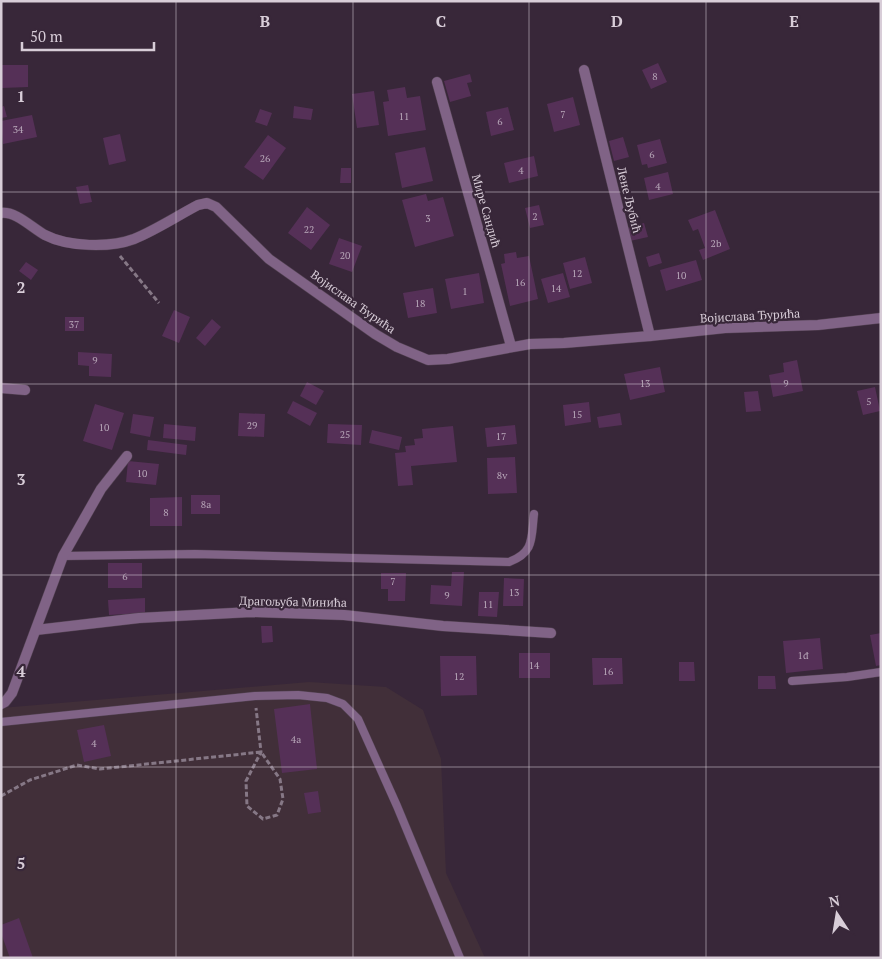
<svg xmlns="http://www.w3.org/2000/svg" width="882" height="959" viewBox="0 0 882 959" font-family="'PT Serif',serif">
<style>
.industrial{fill:#412f39}
.building{fill:#553057}
.lines{fill:none;stroke-linecap:round;stroke-linejoin:round}
.service-casing{stroke:#524252;stroke-width:9}
.minor-casing{stroke:#524252;stroke-width:11}
.path{stroke:#867886;stroke-width:3;stroke-dasharray:5 2.5;stroke-linecap:butt}
.service{stroke:#806386;stroke-width:8}
.minor{stroke:#806386;stroke-width:10}
.grid{fill:none;stroke:#d8cdd8;stroke-width:1;stroke-opacity:0.55}
.labels{text-anchor:middle;stroke-width:4.5;stroke-linejoin:round;paint-order:stroke}
.number-label{font-size:10px;fill:#b7a6b8}
.street-label{font-size:12px;fill:#d8cdd8;stroke:#382739}
.grid-label{font-size:16px;text-anchor:middle;font-weight:bold;fill:#d8cdd8;stroke:#382739;stroke-width:4.5;stroke-linejoin:round;paint-order:stroke}
</style>
<rect width="100%" height="100%" fill="#382739"/>
<polygon class="industrial" points="309,682 386,687 423,710 441,759 446,873 485,958 1,958 1,708"/>
<g class="building">
<polygon points="658,63 667,82 651,89 642,70"/>
<polygon points="2,65 28,65 28,87 2,88"/>
<polygon points="470,74 472,82 467,83 471,96 450,102 444,81"/>
<polygon points="405,87 407,98 420,96 426,130 388,136 383,102 389,101 387,90"/>
<polygon points="374,91 379,125 357,128 352,94"/>
<polygon points="573,97 580,125 554,132 547,104"/>
<polygon points="4,106 7,117 1,118 1,107"/>
<polygon points="294,106 313,109 311,120 293,118"/>
<polygon points="508,107 514,130 491,136 486,112"/>
<polygon points="260,109 272,113 267,126 255,122"/>
<polygon points="32,115 37,137 3,144 1,121"/>
<polygon points="120,134 126,161 109,165 103,138"/>
<polygon points="268,135 286,148 263,180 244,167"/>
<polygon points="623,137 629,157 614,161 609,141"/>
<polygon points="660,139 667,163 648,168 647,164 642,165 637,145"/>
<polygon points="425,147 433,181 402,188 395,153"/>
<polygon points="534,156 538,176 509,183 504,163"/>
<polygon points="341,168 351,168 351,183 340,183"/>
<polygon points="668,172 673,194 649,200 644,178"/>
<polygon points="88,185 92,202 80,204 76,187"/>
<polygon points="426,194 428,201 443,197 454,236 415,247 402,200"/>
<polygon points="539,205 544,225 530,228 525,208"/>
<polygon points="307,207 330,225 311,250 288,233"/>
<polygon points="715,210 730,249 703,260 699,250 705,248 698,229 693,231 688,220"/>
<polygon points="644,223 648,237 630,241 627,228"/>
<polygon points="339,238 362,246 352,272 329,264"/>
<polygon points="516,252 517,258 529,256 538,299 510,306 501,264 505,263 504,254"/>
<polygon points="659,253 662,263 649,267 646,257"/>
<polygon points="585,257 592,283 570,289 563,263"/>
<polygon points="696,260 702,280 666,291 660,270"/>
<polygon points="26,262 38,270 31,280 19,271"/>
<polygon points="479,273 484,303 451,309 445,279"/>
<polygon points="563,273 570,297 548,303 541,279"/>
<polygon points="433,288 437,313 408,318 403,293"/>
<polygon points="174,310 190,317 179,343 162,336"/>
<rect x="65" y="317" width="19" height="14"/>
<polygon points="212,319 221,327 205,346 196,338"/>
<polygon points="78,352 112,354 111,377 89,376 89,366 78,365"/>
<polygon points="797,360 803,391 773,397 769,375 784,372 783,363"/>
<polygon points="660,367 665,392 630,400 624,374"/>
<polygon points="307,382 324,391 316,405 300,396"/>
<polygon points="875,387 880,411 863,415 857,391"/>
<polygon points="758,391 761,411 746,412 744,392"/>
<polygon points="293,401 317,413 310,426 287,413"/>
<polygon points="589,402 591,422 565,426 563,405"/>
<polygon points="95,404 124,413 112,450 83,441"/>
<polygon points="239,413 265,414 264,437 238,436"/>
<polygon points="620,413 622,425 599,428 597,417"/>
<polygon points="133,414 154,417 150,437 130,433"/>
<polygon points="164,424 196,427 195,441 163,438"/>
<polygon points="328,424 362,425 361,445 327,443"/>
<polygon points="515,425 517,444 487,447 485,428"/>
<polygon points="453,426 457,462 411,466 413,485 398,486 395,453 406,452 405,446 415,445 414,439 423,438 422,429"/>
<polygon points="372,430 402,437 399,450 369,443"/>
<polygon points="148,440 187,445 186,455 147,450"/>
<polygon points="515,457 517,493 488,494 487,458"/>
<polygon points="128,461 159,464 156,485 126,482"/>
<rect x="191" y="495" width="29" height="19"/>
<polygon points="182,497 182,526 150,526 150,498"/>
<rect x="108" y="563" width="34" height="25"/>
<polygon points="452,572 464,572 462,606 430,604 431,585 451,586"/>
<polygon points="381,573 406,573 405,601 388,601 388,589 381,589"/>
<polygon points="504,578 524,579 523,606 503,606"/>
<polygon points="479,592 499,592 497,617 478,616"/>
<polygon points="145,598 145,613 109,615 108,600"/>
<polygon points="261,626 272,626 273,642 262,643"/>
<polygon points="881,633 881,665 876,666 870,635"/>
<polygon points="820,638 823,669 786,673 783,641"/>
<rect x="519" y="653" width="31" height="25"/>
<polygon points="440,656 476,656 477,695 441,696"/>
<polygon points="592,658 622,658 623,684 593,685"/>
<polygon points="679,662 694,662 695,681 679,681"/>
<polygon points="758,676 775,676 776,689 758,689"/>
<polygon points="310,704 317,769 282,773 274,709"/>
<polygon points="104,725 111,756 84,762 77,730"/>
<polygon points="318,791 321,812 308,814 304,793"/>
<polygon points="19,918 33,958 10,958 1,933 1,925"/>
</g>
<g class="lines">
<defs>
<g id="service">
<path d="M63,556L195,554L509,562C535,552 531,538 534,514"/>
<polyline points="792,681 847,677 881,672"/>
<polyline points="1,722 255,696 298,695 327,698 343,704 358,719 397,806 460,958"/>
</g>
<g id="minor">
<polyline points="584,70 650,336"/>
<polyline points="437,82 511,346"/>
<path d="M1,213C16,211 32,228 45,235C68,247 110,248 134,239C156,230 177,216 198,205L207,203L216,207L269,259L375,334L397,347L428,360L448,359L530,344L564,343L650,336L725,328L818,325L881,318"/>
<polyline points="1,388 25,390"/>
<polyline points="36,630 139,618 251,612 344,615 443,626 551,633"/>
<polyline points="1,704 5,702 12,693 63,556 101,489 127,456"/>
</g>
</defs>
<use href="#service" class="service-casing"/>
<use href="#minor" class="minor-casing"/>
<g class="path">
<polyline points="120,256 159,303"/>
<polyline points="1,796 30,780 77,765 100,769 261,752 280,779 283,799 277,815 263,819 247,806 246,781 261,752 256,708"/>
</g>
<use href="#service" class="service"/>
<use href="#minor" class="minor"/>
</g>
<path class="grid" d="M176,1V958M353,1V958M529,1V958M706,1V958M1,192H881M1,384H881M1,575H881M1,767H881"/>
<g class="labels">
<g class="number-label">
<text x="655" y="80">8</text>
<text x="563" y="118">7</text>
<text x="404" y="120">11</text>
<text x="500" y="125">6</text>
<text x="18" y="133">34</text>
<text x="652" y="158">6</text>
<text x="265" y="162">26</text>
<text x="521" y="174">4</text>
<text x="658" y="190">4</text>
<text x="535" y="220">2</text>
<text x="428" y="222">3</text>
<text x="309" y="233">22</text>
<text x="716" y="247">2b</text>
<text x="345" y="259">20</text>
<text x="577" y="277">12</text>
<text x="681" y="279">10</text>
<text x="520" y="286">16</text>
<text x="556" y="292">14</text>
<text x="465" y="295">1</text>
<text x="420" y="307">18</text>
<text x="74" y="328">37</text>
<text x="95" y="364">9</text>
<text x="645" y="387">13</text>
<text x="786" y="387">9</text>
<text x="869" y="405">5</text>
<text x="577" y="418">15</text>
<text x="252" y="429">29</text>
<text x="104" y="431">10</text>
<text x="345" y="438">25</text>
<text x="501" y="440">17</text>
<text x="142" y="477">10</text>
<text x="502" y="479">8v</text>
<text x="206" y="508">8a</text>
<text x="166" y="516">8</text>
<text x="125" y="580">6</text>
<text x="393" y="585">7</text>
<text x="514" y="596">13</text>
<text x="447" y="599">9</text>
<text x="488" y="608">11</text>
<text x="803" y="659">1đ</text>
<text x="534" y="669">14</text>
<text x="608" y="675">16</text>
<text x="459" y="680">12</text>
<text x="296" y="743">4a</text>
<text x="94" y="747">4</text>
</g>
<g class="street-label">
<text transform="translate(629 200) rotate(76)" y="4">Лене Љубић</text>
<text transform="translate(486 211) rotate(74)" y="4">Мире Сандић</text>
<text transform="translate(353 302) rotate(35)" y="4">Војислава Ђурића</text>
<text transform="translate(750 316) rotate(-3)" y="4">Војислава Ђурића</text>
<text transform="translate(293 602) rotate(1)" y="4">Драгољуба Минића</text>
</g>
</g>
<g class="grid-label">
<text x="265" y="27">B</text>
<text x="441" y="27">C</text>
<text x="617" y="27">D</text>
<text x="794" y="27">E</text>
<text x="21" y="102">1</text>
<text x="21" y="293">2</text>
<text x="21" y="485">3</text>
<text x="21" y="677">4</text>
<text x="21" y="869">5</text>
</g>
<rect width="882" height="959" fill="none" stroke="#d8cdd8" stroke-width="5"/>
<g transform="translate(837 914) rotate(348)" stroke="#382739" stroke-width="4" paint-order="stroke">
<path d="M0-4L9 19L0 12L-9 19Z" fill="#d8cdd8"/>
<text y="-8" font-size="14" font-weight="bold" text-anchor="middle" fill="#d8cdd8">N</text>
</g>
<path d="M22 42v8h132v-8" fill="none" stroke="#d8cdd8" stroke-width="2.5"/>
<text x="30" y="42" font-size="15" fill="#d8cdd8" stroke="#382739" stroke-width="4" paint-order="stroke">50 m</text>
</svg>
